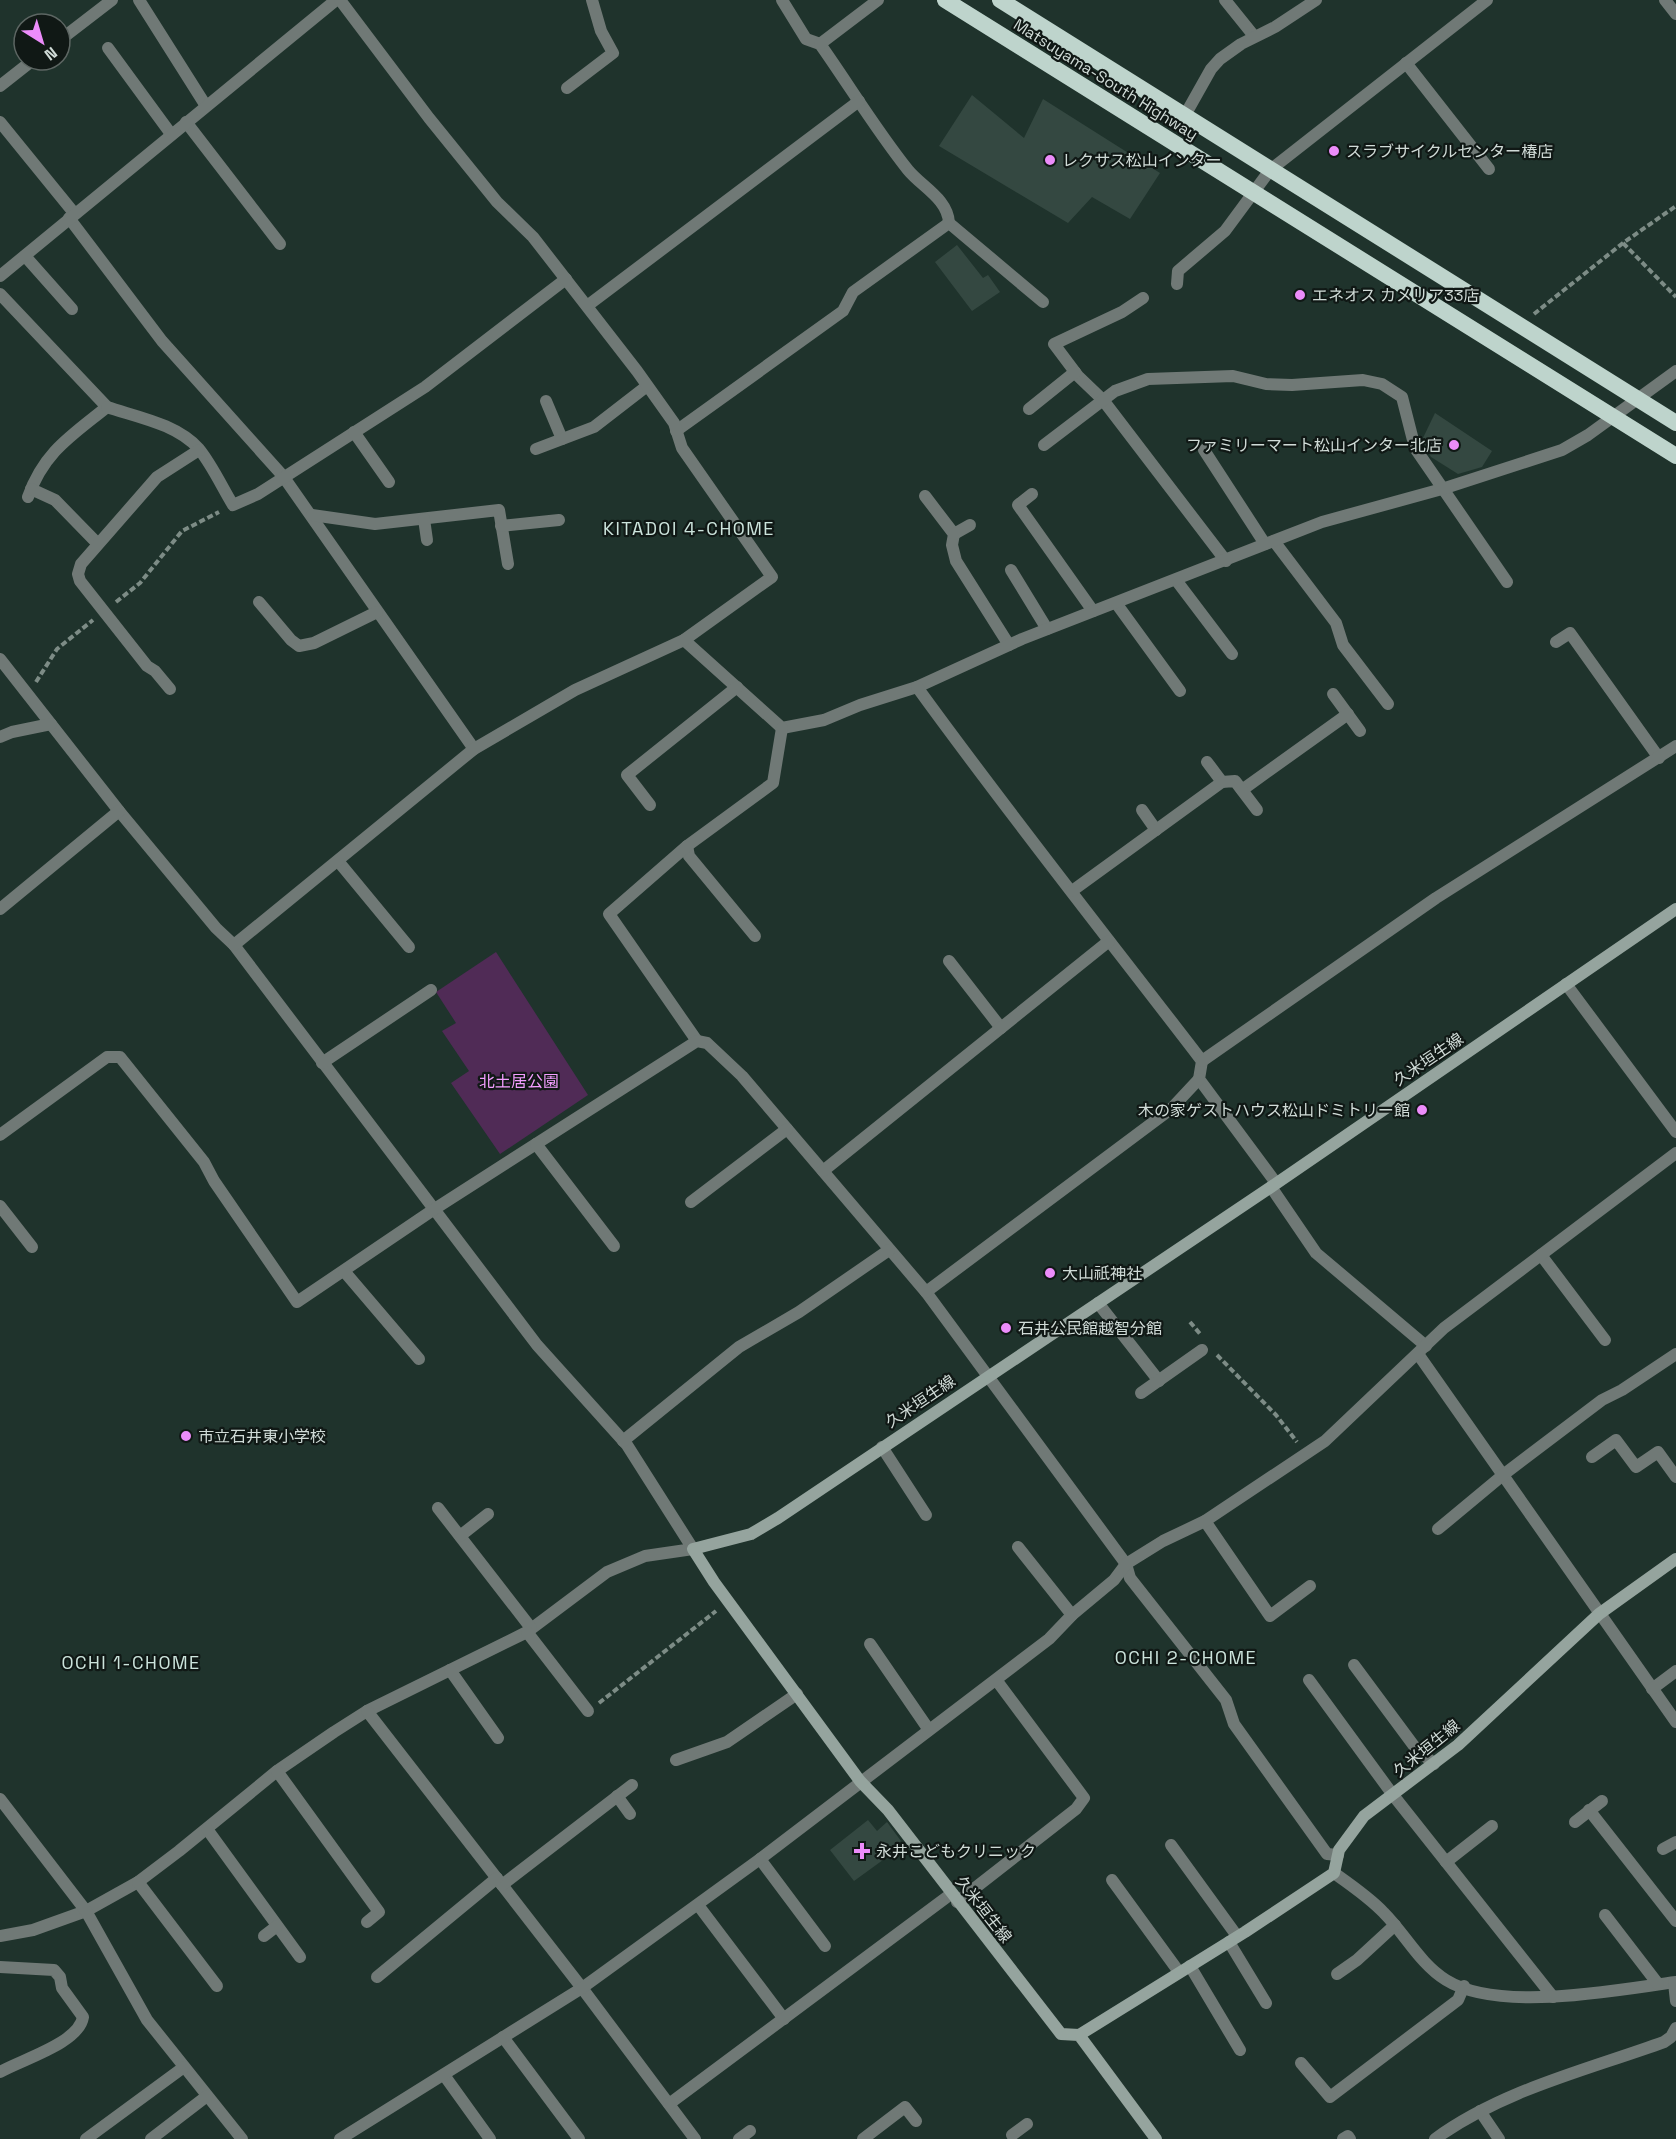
<svg xmlns="http://www.w3.org/2000/svg" width="1676" height="2139" viewBox="0 0 1676 2139" font-family="'Space Grotesk','Noto Sans JP',sans-serif">
<style>
.green{fill:#502b56}
.building{fill:#344841}
.lines{fill:none;stroke-linecap:round;stroke-linejoin:round}
.path{stroke:#7d8c86;stroke-width:4;stroke-dasharray:6 3;stroke-linecap:butt}
.minor{stroke:#707976;stroke-width:12}
.secondary{stroke:#95a49e;stroke-width:12}
.trunk{stroke:#bed4cc;stroke-width:16}
.poi-dot{fill:#ec8cfa;stroke:#101815;stroke-width:2}
.labels{text-anchor:middle;stroke-width:4.5;stroke-linejoin:round;paint-order:stroke}
.street-label{font-size:16px;fill:#d0dbd7;stroke:#101815}
.poi-label{font-size:16px;fill:#d0dbd7;stroke:#101815;text-anchor:start}
.park-label{font-size:16px;fill:#f39eff;stroke:#101815}
.neighbourhood-label{font-size:18px;letter-spacing:1.5px;fill:#cce4dc;stroke:#101815}
</style>
<rect width="100%" height="100%" fill="#1f332c"/>
<polygon class="green" points="496,952 588,1095 500,1154 451,1083 469,1071 442,1031 456,1023 436,992"/>
<g class="building">
<polygon points="972,95 1024,138 1043,99 1160,173 1130,219 1092,197 1068,223 939,146"/>
<polygon points="957,245 983,278 988,275 1000,292 972,311 935,262"/>
<polygon points="1435,413 1492,451 1482,467 1458,474 1431,457 1422,440"/>
<polygon points="868,1820 877,1831 887,1822 901,1841 891,1849 894,1852 854,1881 830,1850"/>
</g>
<g class="lines">
<g class="path">
<polyline points="1623,243 1676,297"/>
<polyline points="1534,314 1623,243 1676,206"/>
<polyline points="116,602 140,583 182,531 219,512"/>
<polyline points="36,682 57,649 93,620"/>
<polyline points="1190,1322 1201,1335"/>
<polyline points="1217,1355 1276,1415 1297,1442"/>
<polyline points="599,1703 716,1611"/>
</g>
<g class="minor">
<polyline points="139,0 206,106"/>
<path d="M782,0L806,39L820,44C849,85 876,130 908,170C922,187 948,199 949,223"/>
<polyline points="1225,0 1254,36"/>
<polyline points="1665,0 1676,14"/>
<polyline points="60,40 112,0"/>
<polyline points="820,44 878,0"/>
<polyline points="108,48 171,134"/>
<polyline points="1406,63 1489,169"/>
<polyline points="0,86 33,60"/>
<polyline points="567,88 613,53 601,31 592,0"/>
<polyline points="1184,117 1211,69 1220,59 1241,44 1275,27 1316,0"/>
<polyline points="0,122 74,213"/>
<polyline points="186,122 280,244"/>
<polyline points="69,218 162,341 283,476 474,749"/>
<polyline points="25,256 72,309"/>
<polyline points="0,276 336,0"/>
<polyline points="1177,284 1178,271 1225,231 1270,170 1487,0"/>
<path d="M0,294L107,407C71,436 44,452 28,497"/>
<polyline points="1143,298 1122,312 1054,344 1078,376 1103,400 1226,561"/>
<polyline points="587,306 859,101"/>
<polyline points="546,401 562,439"/>
<path d="M107,407C137,417 177,424 199,449C212,465 222,487 233,505L258,494L425,387L566,279"/>
<polyline points="1029,409 1075,372"/>
<polyline points="676,431 843,311 853,292 949,223 1043,302"/>
<polyline points="354,432 389,482"/>
<polyline points="1044,445 1115,391 1148,379 1233,376 1266,384 1292,385 1363,380 1382,384 1402,397 1415,448 1507,582"/>
<polyline points="536,449 594,427 647,386"/>
<polyline points="1204,450 1265,544"/>
<polyline points="31,489 55,500 97,543"/>
<polyline points="1032,494 1018,505 1093,611"/>
<polyline points="925,496 954,534 952,545 956,561 1009,645"/>
<polyline points="312,515 375,524 499,510 508,564"/>
<polyline points="424,519 427,540"/>
<polyline points="501,526 559,520"/>
<polyline points="954,534 970,525"/>
<polyline points="1274,541 1336,623 1343,645 1388,704"/>
<polyline points="1011,570 1047,629"/>
<polyline points="1176,580 1232,654"/>
<polyline points="259,602 291,640 299,646 314,643 377,612"/>
<polyline points="1116,603 1180,691"/>
<polyline points="684,640 782,728 824,720 860,705 917,687 1022,639 1322,522 1442,489 1562,450 1588,435 1676,371"/>
<polyline points="1556,642 1570,633 1659,758"/>
<polyline points="0,659 119,811 216,928 234,945 537,1345 627,1445 693,1549 645,1556 607,1572 527,1632 367,1711 334,1732 277,1771 179,1851 138,1882 86,1911 33,1930 0,1936"/>
<path d="M917,687C1009,814 1107,937 1202,1061L1199,1079L1276,1183"/>
<polyline points="170,689 155,671 147,666 80,581 78,574 81,564 157,477 199,450"/>
<polyline points="1333,694 1360,731"/>
<polyline points="0,737 12,732 51,724"/>
<polyline points="1207,762 1222,782"/>
<polyline points="1242,790 1348,714"/>
<polyline points="650,805 627,775 737,687"/>
<polyline points="1142,810 1156,830"/>
<polyline points="687,846 689,856 755,936"/>
<polyline points="338,861 409,947"/>
<polyline points="1072,891 1222,782 1235,781 1257,810"/>
<polyline points="0,909 119,811"/>
<polyline points="234,945 474,749 575,690 684,640 772,577 682,448 674,423 637,371 533,237 497,202 429,118 340,0"/>
<polyline points="949,961 1001,1028"/>
<polyline points="1566,984 1676,1132"/>
<polyline points="697,1041 609,914 687,846 773,783 782,728"/>
<polyline points="1202,1061 1436,898 1676,746"/>
<polyline points="322,1063 431,990"/>
<polyline points="1199,1079 1171,1109 926,1292 1126,1564 1130,1578 1226,1700 1234,1724 1327,1854 1338,1855"/>
<polyline points="0,1135 107,1057 120,1057 204,1162 214,1181 297,1302 433,1210 697,1041 707,1043 742,1076 926,1292"/>
<polyline points="536,1144 614,1246"/>
<polyline points="823,1171 1109,941"/>
<polyline points="1271,1187 1316,1253 1426,1346"/>
<polyline points="691,1202 787,1129"/>
<polyline points="0,1206 32,1247"/>
<polyline points="1541,1255 1605,1340"/>
<polyline points="344,1271 419,1359"/>
<polyline points="1098,1303 1159,1381"/>
<polyline points="1418,1354 1676,1722"/>
<polyline points="1141,1393 1202,1350"/>
<polyline points="623,1441 739,1347 799,1312 889,1250"/>
<polyline points="882,1447 926,1515"/>
<polyline points="1592,1457 1616,1440 1636,1467 1658,1452 1676,1477"/>
<polyline points="438,1508 531,1628"/>
<polyline points="1205,1521 1270,1616 1310,1586"/>
<polyline points="1438,1529 1503,1475 1602,1400 1622,1390 1676,1354"/>
<polyline points="460,1536 488,1514"/>
<polyline points="1018,1547 1072,1615"/>
<polyline points="527,1632 588,1711"/>
<polyline points="870,1644 929,1730"/>
<polyline points="1354,1665 1414,1746 1434,1764"/>
<polyline points="450,1670 498,1738"/>
<polyline points="1309,1680 1393,1795 1553,1997"/>
<polyline points="1652,1689 1676,1671"/>
<polyline points="367,1711 582,1988 695,2139"/>
<polyline points="676,1760 727,1742 797,1694"/>
<polyline points="277,1771 379,1912 367,1922"/>
<polyline points="617,1796 630,1814"/>
<polyline points="0,1799 86,1911 147,2020 242,2139"/>
<polyline points="1589,1810 1676,1921"/>
<polyline points="1575,1822 1602,1801"/>
<polyline points="207,1829 300,1957"/>
<polyline points="1171,1845 1237,1936"/>
<polyline points="1663,1849 1676,1842"/>
<polyline points="760,1859 825,1946"/>
<polyline points="1446,1862 1492,1826"/>
<path d="M1334,1873C1351,1885 1370,1898 1384,1913C1405,1934 1420,1964 1446,1980C1499,2013 1615,1990 1676,1982"/>
<polyline points="1112,1880 1179,1972"/>
<polyline points="138,1882 217,1986"/>
<polyline points="502,1885 632,1785"/>
<polyline points="957,1902 1076,1809 1084,1798 997,1681"/>
<polyline points="698,1905 784,2019"/>
<polyline points="1605,1915 1658,1984"/>
<polyline points="264,1936 277,1926"/>
<polyline points="1229,1942 1266,2003"/>
<polyline points="1190,1966 1240,2050"/>
<path d="M0,1967L54,1970L60,1977L62,1988L83,2017C79,2043 23,2059 0,2072"/>
<polyline points="1337,1974 1357,1960 1395,1925"/>
<polyline points="377,1977 497,1878"/>
<polyline points="1674,1983 1676,2001"/>
<polyline points="503,2037 579,2139"/>
<polyline points="1301,2063 1330,2097 1458,2000 1464,1986"/>
<polyline points="444,2075 490,2139"/>
<polyline points="669,2104 951,1894"/>
<polyline points="1480,2111 1499,2139"/>
<polyline points="1012,2135 1027,2124"/>
<polyline points="86,2139 184,2067"/>
<polyline points="151,2139 207,2096"/>
<polyline points="340,2139 582,1988 760,1859 1049,1639 1072,1615 1114,1580 1126,1564 1163,1541 1205,1521 1325,1441 1444,1328 1676,1153"/>
<polyline points="739,2139 750,2131"/>
<polyline points="863,2139 905,2107 916,2121"/>
<polyline points="1343,2139 1348,2136 1350,2139"/>
<path d="M1435,2139C1502,2090 1587,2070 1664,2042L1671,2037L1676,2028"/>
</g>
<g class="secondary">
<polyline points="1079,2035 1245,1932 1334,1873 1339,1850 1364,1816 1458,1745 1599,1614 1676,1559"/>
<polyline points="1156,2139 1079,2035 1061,2034 888,1810 860,1781 714,1582 693,1549 751,1534 778,1518 1271,1187 1676,909"/>
</g>
<g class="trunk">
<polyline points="945,0 1676,456"/>
<polyline points="1000,0 1676,423"/>
</g>
</g>
<g class="poi-dot">
<circle cx="1334" cy="151" r="6"/>
<circle cx="1050" cy="160" r="6"/>
<circle cx="1300" cy="295" r="6"/>
<circle cx="1454" cy="445" r="6"/>
<circle cx="1422" cy="1110" r="6"/>
<circle cx="1050" cy="1273" r="6"/>
<circle cx="1006" cy="1328" r="6"/>
<circle cx="186" cy="1436" r="6"/>
<path d="M859 1842h6v6h6v6h-6v6h-6v-6h-6v-6h6z"/>
</g>
<g class="labels">
<g class="street-label">
<text transform="translate(1106 79) rotate(32)" y="6">Matsuyama-South Highway</text>
<text transform="translate(1428 1059) rotate(-34)" y="6">久米垣生線</text>
<text transform="translate(920 1401) rotate(-34)" y="6">久米垣生線</text>
<text transform="translate(1426 1748) rotate(-39)" y="6">久米垣生線</text>
<text transform="translate(984 1909) rotate(52)" y="6">久米垣生線</text>
</g>
<g class="poi-label">
<text x="1346" y="157">スラブサイクルセンター椿店</text>
<text x="1062" y="166">レクサス松山インター</text>
<text x="1312" y="301">エネオス カメリア33店</text>
<text x="1442" y="451" text-anchor="end">ファミリーマート松山インター北店</text>
<text x="1410" y="1116" text-anchor="end">木の家ゲストハウス松山ドミトリー館</text>
<text x="1062" y="1279">大山祇神社</text>
<text x="1018" y="1334">石井公民館越智分館</text>
<text x="198" y="1442">市立石井東小学校</text>
<text x="876" y="1857">永井こどもクリニック</text>
</g>
<g class="park-label">
<text x="519" y="1087">北土居公園</text>
</g>
<g class="neighbourhood-label">
<text x="689" y="535">KITADOI 4-CHOME</text>
<text x="1186" y="1664">OCHI 2-CHOME</text>
<text x="131" y="1669">OCHI 1-CHOME</text>
</g>
</g>
<g transform="translate(42 42) rotate(143)"><circle r="28" fill="#101815" stroke="#5d6663" stroke-width="1.5"/>
<path d="M0-4.5L10 22L0 15L-10 22Z" fill="#ec8cfa"/>
<text y="-9" font-size="16" font-weight="bold" text-anchor="middle" fill="#d0dbd7">N</text>
</g>
</svg>
